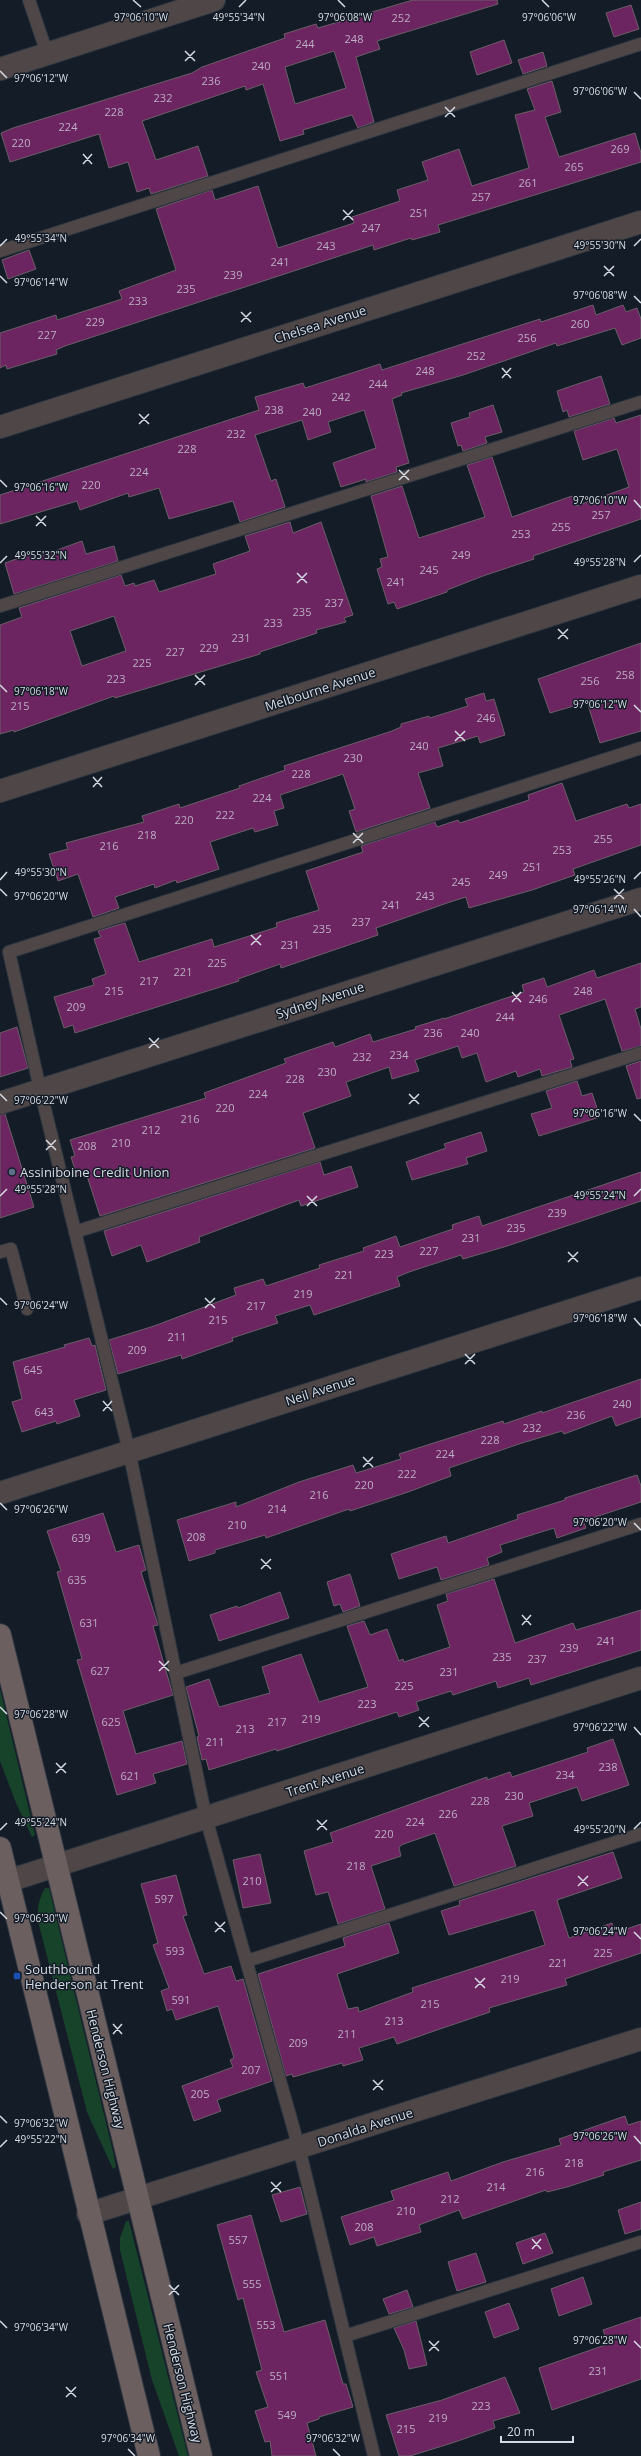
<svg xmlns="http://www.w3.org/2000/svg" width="641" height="2456" viewBox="0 0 641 2456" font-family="'Open Sans',sans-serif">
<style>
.green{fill:#18432b}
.building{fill:#6d2562;stroke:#6b5e68;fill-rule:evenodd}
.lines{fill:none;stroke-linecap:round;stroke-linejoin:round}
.service-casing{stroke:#2f3741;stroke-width:14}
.minor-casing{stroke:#2f3741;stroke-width:24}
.secondary-casing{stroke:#2f3741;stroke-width:24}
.service{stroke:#4f4747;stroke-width:12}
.minor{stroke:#4f4747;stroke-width:22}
.secondary{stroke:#6c5f60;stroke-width:22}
.ticks{fill:none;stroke:#d6dbe3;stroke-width:1.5}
.service-dot{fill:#5c6f8a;stroke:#141c27;stroke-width:1.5}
.transit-dot{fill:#1a4fb4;stroke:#141c27;stroke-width:1.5}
.labels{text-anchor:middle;stroke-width:3;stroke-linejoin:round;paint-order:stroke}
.number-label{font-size:11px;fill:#bcaec3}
.street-label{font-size:13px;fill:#d6dbe3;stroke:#141c27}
.poi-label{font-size:13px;fill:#d6dbe3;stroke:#141c27;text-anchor:start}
.ticks-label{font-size:10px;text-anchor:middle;fill:#d6dbe3;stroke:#141c27;stroke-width:3;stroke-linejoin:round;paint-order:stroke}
</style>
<rect width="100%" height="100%" fill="#141c27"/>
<g class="green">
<polygon points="0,1689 35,1835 32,1837 16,1803 0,1761"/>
<path d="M45,1888H49L113,2152L116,2167L113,2169L87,2112L39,1925C36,1912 38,1900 45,1888Z"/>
<polygon points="126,2221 129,2221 188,2456 179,2456 152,2380 120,2250 120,2238"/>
</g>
<g class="building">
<path d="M413,0H497L498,4L377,41L380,49L356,57L374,122L358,128L352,115L303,130L304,134L280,141L263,84L246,90L245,86L142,121L156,160L198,146L208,176L151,194L149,188L137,192L128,162L109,168L99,134L10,162L1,133L13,128L192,73L202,67L285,38L284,34L316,24L318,28ZM334,51L346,88L295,104L285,67Z"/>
<polygon points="631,5 639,29 614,37 606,13"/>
<polygon points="504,40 512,63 477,75 470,52"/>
<polygon points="543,52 547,66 523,74 518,60"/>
<polygon points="552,81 561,112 545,117 559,157 635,133 641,153 641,162 438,225 440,232 412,240 411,238 374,250 373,245 65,346 56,350 57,354 7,369 6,365 0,368 0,333 56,315 57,320 122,299 119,291 176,270 156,209 212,190 215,200 258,186 278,248 354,223 352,217 400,201 397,190 428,180 422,162 459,149 472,186 529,168 515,115 535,110 527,89"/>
<polygon points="29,250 36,269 8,279 2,260"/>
<polygon points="593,305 596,315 623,305 626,312 637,308 641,319 641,338 622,345 615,328 557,346 556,343 463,375 401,393 402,395 392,399 409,463 396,467 397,472 366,482 366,479 341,487 333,463 376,448 364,410 328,422 331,432 308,440 302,420 255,435 271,481 276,479 285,507 240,522 233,501 169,519 159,488 129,497 128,493 80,510 77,501 0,524 0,495 259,410 255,397 303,383 305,388 380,364 382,370 540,319 541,322"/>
<polygon points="601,376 610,404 569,417 567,410 563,412 557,391"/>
<polygon points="493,405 502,432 485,437 487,443 463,451 461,445 458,446 451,423 470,417 469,413"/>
<polygon points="641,415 641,519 533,556 534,559 483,576 447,590 447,592 397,609 394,602 388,604 377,569 382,567 380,559 388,557 371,496 402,486 419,538 485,517 467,465 492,457 512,517 572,496 576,506 629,487 617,449 583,460 574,431 614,418 616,423"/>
<path d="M290,522L293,533L321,522L353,615L344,618L346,622L316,630L317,633L260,652V654L115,698L114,696L14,732V730L0,734V625L22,617L19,608L121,575L125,586L134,583L135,586L154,580L159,592L216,574L213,564L250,551L245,536ZM114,616L126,651L82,666L70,631Z"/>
<polygon points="82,541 86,554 114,546 118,561 14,594 5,563 33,553 35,558"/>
<polygon points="641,643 641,731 600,743 587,702 550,713 538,679"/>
<polygon points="484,693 486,701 494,699 505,735 480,743 478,736 438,748 443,766 418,773 430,808 356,832 349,811 355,809 343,774 280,795 284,808 274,811 278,825 255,832 253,828 210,842 219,869 177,883 176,880 155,888 154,884 115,897 119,908 93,917 78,874 58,881 49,854 68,849 66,843 144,822 142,816 179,804 180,808 240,788 239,786 285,770 284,766 392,731 401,727 401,724 429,716 430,718 468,706 465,699"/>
<polygon points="562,783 576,821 627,804 629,808 641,804 641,845 573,869 575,875 532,890 469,908 466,897 450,902 376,928 378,935 281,968 280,964 238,979 239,981 75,1033 73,1025 64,1028 54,997 94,985 92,979 106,974 94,939 101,937 98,931 125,923 139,962 212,939 214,947 243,938 277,927 276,923 319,910 306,871 363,852 361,846 435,822 437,827 458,820 460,823 529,800 528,795"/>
<polygon points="641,963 641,1007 635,1009 641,1029 641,1046 622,1051 605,999 559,1015 574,1059 570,1060 572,1067 542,1076 540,1069 518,1077 516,1071 486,1082 477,1053 462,1058 458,1046 415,1060 419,1071 392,1079 389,1067 346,1082 351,1096 303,1113 315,1148 100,1216 86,1173 77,1176 71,1157 75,1156 70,1140 206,1098 204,1093 286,1063 284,1059 333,1042 335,1047 370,1034 373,1042 416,1029 415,1027 444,1018 444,1019 524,992 522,985 544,978 547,987 594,970 597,978"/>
<polygon points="17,1027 28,1068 0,1077 0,1033"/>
<polygon points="641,1061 641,1098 637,1099 626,1066"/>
<polygon points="577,1081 582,1096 592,1093 600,1117 539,1136 531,1114 552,1108 546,1091"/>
<polygon points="5,1114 34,1207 0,1218 0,1115"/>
<polygon points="481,1132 487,1151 466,1158 468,1164 412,1180 406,1162 446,1148 444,1144"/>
<polygon points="320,1162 324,1175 351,1166 358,1187 301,1206 299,1200 199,1237 200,1242 147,1262 141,1245 112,1256 104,1231"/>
<polygon points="641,1172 641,1201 504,1247 463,1259 461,1255 409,1272 397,1277 400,1286 314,1315 310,1305 275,1316 278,1323 232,1338 233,1341 182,1359 181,1355 118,1374 109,1340 154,1326 236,1295 234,1288 263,1279 266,1286 320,1268 319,1265 364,1251 363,1248 396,1236 400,1247 453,1229 452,1225 479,1216 482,1226"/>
<polygon points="89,1338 92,1346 95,1345 106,1390 74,1400 80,1416 57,1424 56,1421 22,1432 12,1402 22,1399 13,1362 65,1347 64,1345"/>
<polygon points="641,1379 641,1417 616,1426 612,1416 564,1434 562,1431 522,1443 449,1468 451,1476 408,1492 350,1511 349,1509 266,1538 265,1535 215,1550 215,1553 189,1561 177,1520 236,1502 236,1507 299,1482 353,1465 356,1473 401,1459 399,1454 503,1421 504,1424 542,1411 542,1413"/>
<polygon points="637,1475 641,1486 641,1502 583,1521 586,1528 557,1538 554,1528 500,1545 502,1552 487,1558 489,1565 441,1580 437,1567 399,1579 391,1554 446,1536 448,1543 518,1519 517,1515 565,1500 565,1498"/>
<polygon points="103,1513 116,1552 139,1545 146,1570 141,1572 158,1625 153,1626 173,1695 123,1711 136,1754 182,1741 187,1764 153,1774 156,1783 117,1795 77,1660 82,1659 57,1572 61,1571 47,1531"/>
<polygon points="350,1574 360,1606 343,1612 340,1604 334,1606 327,1582"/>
<polygon points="494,1579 515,1643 573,1623 576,1630 641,1610 641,1650 531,1685 529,1678 498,1688 496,1681 453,1695 451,1691 416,1702 419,1710 399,1717 397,1712 277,1751 276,1749 209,1770 206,1759 202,1760 197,1737 199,1736 186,1687 209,1679 219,1707 270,1693 262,1667 301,1654 319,1702 368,1687 347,1626 364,1621 370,1635 387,1629 399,1661 403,1659 404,1662 450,1647 437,1605 448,1601 446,1594"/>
<polygon points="280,1592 289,1618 219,1641 210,1615 237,1606 238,1608"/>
<polygon points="613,1739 629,1785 582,1801 577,1787 529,1803 533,1816 502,1826 516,1866 454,1886 435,1833 401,1845 399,1848 401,1856 371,1866 385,1909 338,1924 328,1892 316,1895 304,1851 333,1842 330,1833 487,1777 487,1780 510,1772 512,1777 588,1752 587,1748"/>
<polygon points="613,1852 622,1878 557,1900 569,1938 612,1923 615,1933 641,1924 641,1953 565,1979 567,1985 489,2008 490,2012 437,2030 397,2044 394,2037 359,2048 363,2060 343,2066 342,2063 293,2077 292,2074 286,2076 258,1974 345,1946 343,1938 389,1923 399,1953 337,1974 348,2009 358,2007 359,2012 413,1992 412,1988 545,1945 534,1910 449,1935 441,1911 460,1905 459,1901"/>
<polygon points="260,1854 271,1903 243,1908 233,1860"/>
<polygon points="176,1875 187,1915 183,1916 204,1974 231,1966 236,1981 243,1979 272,2081 217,2100 221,2111 194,2121 182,2086 233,2067 230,2060 234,2058 218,2006 176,2020 172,2009 167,2011 161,1991 169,1988 153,1945 158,1943 141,1884"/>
<polygon points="625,2116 628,2125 641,2121 641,2160 603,2172 604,2175 567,2187 547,2192 546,2190 463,2219 459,2210 419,2225 421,2232 377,2246 374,2237 350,2245 341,2217 394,2200 391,2191 448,2172 451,2181 503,2162 561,2145 559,2139"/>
<polygon points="300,2187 307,2214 281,2222 272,2195"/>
<polygon points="641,2202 641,2229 625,2234 618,2210"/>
<polygon points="251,2215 284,2332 325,2320 343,2384 346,2384 353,2407 319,2417 319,2419 307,2423 316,2456 272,2456 270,2441 265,2442 255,2411 268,2407 256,2372 262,2370 243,2298 238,2300 217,2225"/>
<polygon points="545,2233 553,2253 523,2264 516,2243"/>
<polygon points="476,2253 486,2282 457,2291 448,2262"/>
<polygon points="583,2277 592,2304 559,2316 551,2289"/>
<polygon points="407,2290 413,2307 389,2314 383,2299"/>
<polygon points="509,2303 519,2329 494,2338 485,2312"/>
<polygon points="641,2317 641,2379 552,2410 539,2368 608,2344 603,2330"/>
<polygon points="416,2321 427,2365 409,2369 404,2350 394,2328"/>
<polygon points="505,2377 520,2413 493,2421 495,2428 452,2443 410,2456 399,2456 386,2415 442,2400"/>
</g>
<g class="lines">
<defs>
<g id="service">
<polyline points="29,0 47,53"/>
<polyline points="0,251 641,44"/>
<polyline points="0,606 641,402"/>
<polyline points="75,1232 641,1053"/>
<polyline points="0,1252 11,1249 27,1309"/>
<polyline points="176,1673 641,1524"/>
<polyline points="247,1961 641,1834"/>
<polyline points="345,2336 641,2242"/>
<polyline points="374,2456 299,2148 206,1818 129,1451 40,1089 9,952 641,748"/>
</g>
<g id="minor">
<polyline points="0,69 214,0"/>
<polyline points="0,427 641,222"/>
<polyline points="0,791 641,586"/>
<polyline points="0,1103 641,899"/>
<polyline points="0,1493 641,1288"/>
<polyline points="8,1881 641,1678"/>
<polyline points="88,2214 641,2039"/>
</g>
<g id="secondary">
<polyline points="0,1635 201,2456"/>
<polyline points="0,1848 149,2456"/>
</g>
</defs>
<use href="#service" class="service-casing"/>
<use href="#minor" class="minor-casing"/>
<use href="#secondary" class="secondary-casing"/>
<use href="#service" class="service"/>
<use href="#minor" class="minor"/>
<use href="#secondary" class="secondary"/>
</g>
<path class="ticks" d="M133,0L141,7M338,0L345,7M542,0L549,7M239,7L246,0M185,51L195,61M185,61L195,51M0,71L7,78M634,92L641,99M445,107L455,117M445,117L455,107M83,154L92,164M83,164L92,154M343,210L353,220M343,220L353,210M0,246L7,239M634,246L641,239M604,266L614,276M0,276L7,283M604,276L614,266M634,296L641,303M241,312L251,322M241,322L251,312M502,368L511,378M502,378L511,368M139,414L149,424M139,424L149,414M399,470L409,480M0,480L7,487M399,480L409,470M634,500L641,508M36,516L46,526M36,526L46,516M634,562L641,555M0,563L7,556M297,573L307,583M297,583L307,573M558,629L568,639M558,639L568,629M195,675L205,685M0,685L7,692M195,685L205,675M634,705L641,712M455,731L465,741M455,741L465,731M93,777L102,787M93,787L102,777M353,833L363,843M353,843L363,833M634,879L641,872M0,880L7,872M0,889L7,896M614,889L624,899M614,899L624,889M634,909L641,917M251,935L261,945M251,945L261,935M512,992L521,1002M512,1002L521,992M149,1038L159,1048M149,1048L159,1038M0,1094L7,1101M409,1094L419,1104M409,1104L419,1094M634,1114L641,1121M46,1140L56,1150M46,1150L56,1140M0,1196L7,1189M307,1196L317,1206M634,1196L641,1189M307,1206L317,1196M568,1252L578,1262M568,1262L578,1252M0,1298L7,1305M205,1298L215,1308M205,1308L215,1298M634,1318L641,1326M465,1354L475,1364M465,1364L475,1354M103,1401L112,1411M103,1411L112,1401M363,1457L373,1467M363,1467L373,1457M0,1503L7,1510M634,1523L641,1530M261,1559L271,1569M261,1569L271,1559M522,1615L531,1625M522,1625L531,1615M159,1661L169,1671M159,1671L169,1661M0,1707L7,1714M419,1717L429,1727M419,1727L429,1717M634,1727L641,1735M56,1763L66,1773M56,1773L66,1763M317,1820L327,1830M634,1829L641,1822M0,1830L7,1823M317,1830L327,1820M578,1876L588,1886M578,1886L588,1876M0,1912L7,1919M215,1922L225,1932M215,1932L225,1922M634,1932L641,1939M475,1978L485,1988M475,1988L485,1978M113,2024L122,2034M113,2034L122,2024M373,2080L383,2090M373,2090L383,2080M0,2116L7,2123M634,2136L641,2144M0,2147L7,2140M271,2182L281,2192M271,2192L281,2182M532,2239L541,2249M532,2249L541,2239M169,2285L179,2295M169,2295L179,2285M0,2321L7,2328M429,2341L439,2351M634,2341L641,2348M429,2351L439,2341M66,2387L76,2397M66,2397L76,2387M128,2449L135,2456M333,2449L340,2456"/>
<circle class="service-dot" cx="12" cy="1172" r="4"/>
<rect class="transit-dot" x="13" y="1972" width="8" height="8" rx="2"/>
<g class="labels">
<g class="number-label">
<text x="401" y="22">252</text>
<text x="354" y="43">248</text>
<text x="305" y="48">244</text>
<text x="261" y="70">240</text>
<text x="211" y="85">236</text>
<text x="163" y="102">232</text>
<text x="114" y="116">228</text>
<text x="68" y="131">224</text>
<text x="21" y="147">220</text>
<text x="620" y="153">269</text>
<text x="574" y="171">265</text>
<text x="528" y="187">261</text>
<text x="481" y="201">257</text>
<text x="419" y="217">251</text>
<text x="371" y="232">247</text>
<text x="326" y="250">243</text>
<text x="280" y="266">241</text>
<text x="233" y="279">239</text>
<text x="186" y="293">235</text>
<text x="138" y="305">233</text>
<text x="95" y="326">229</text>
<text x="580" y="328">260</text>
<text x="47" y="339">227</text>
<text x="527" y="342">256</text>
<text x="476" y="360">252</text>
<text x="425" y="375">248</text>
<text x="378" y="388">244</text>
<text x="341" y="401">242</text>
<text x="274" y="414">238</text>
<text x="312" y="416">240</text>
<text x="236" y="438">232</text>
<text x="187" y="453">228</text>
<text x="139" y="476">224</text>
<text x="91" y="489">220</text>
<text x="601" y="519">257</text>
<text x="561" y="531">255</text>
<text x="521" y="538">253</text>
<text x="461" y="559">249</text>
<text x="429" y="574">245</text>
<text x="396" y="586">241</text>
<text x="334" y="607">237</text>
<text x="302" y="616">235</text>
<text x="273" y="627">233</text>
<text x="241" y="642">231</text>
<text x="209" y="652">229</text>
<text x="175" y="656">227</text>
<text x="142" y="667">225</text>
<text x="625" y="679">258</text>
<text x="116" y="683">223</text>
<text x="590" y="685">256</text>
<text x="20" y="710">215</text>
<text x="486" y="722">246</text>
<text x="419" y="750">240</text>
<text x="353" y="762">230</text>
<text x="301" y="778">228</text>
<text x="262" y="802">224</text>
<text x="225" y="819">222</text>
<text x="184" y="824">220</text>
<text x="147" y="839">218</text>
<text x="603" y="843">255</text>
<text x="109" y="850">216</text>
<text x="562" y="854">253</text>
<text x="532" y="871">251</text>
<text x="498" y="879">249</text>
<text x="461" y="886">245</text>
<text x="425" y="900">243</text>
<text x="391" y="909">241</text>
<text x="361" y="926">237</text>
<text x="322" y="933">235</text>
<text x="290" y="949">231</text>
<text x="217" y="967">225</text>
<text x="183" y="976">221</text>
<text x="149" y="985">217</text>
<text x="114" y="995">215</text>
<text x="583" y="995">248</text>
<text x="538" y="1003">246</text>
<text x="76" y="1011">209</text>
<text x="505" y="1021">244</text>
<text x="433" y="1037">236</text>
<text x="470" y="1037">240</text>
<text x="399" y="1059">234</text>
<text x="362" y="1061">232</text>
<text x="327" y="1076">230</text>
<text x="295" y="1083">228</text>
<text x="258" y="1098">224</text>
<text x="225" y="1112">220</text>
<text x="190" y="1123">216</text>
<text x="151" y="1134">212</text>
<text x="121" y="1147">210</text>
<text x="87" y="1150">208</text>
<text x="557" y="1217">239</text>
<text x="516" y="1232">235</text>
<text x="471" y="1242">231</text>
<text x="429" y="1255">227</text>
<text x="384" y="1258">223</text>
<text x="344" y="1279">221</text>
<text x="303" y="1298">219</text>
<text x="256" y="1310">217</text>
<text x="218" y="1324">215</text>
<text x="177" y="1341">211</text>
<text x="137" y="1354">209</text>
<text x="33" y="1374">645</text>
<text x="622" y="1408">240</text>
<text x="44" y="1416">643</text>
<text x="576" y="1419">236</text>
<text x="532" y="1432">232</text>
<text x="490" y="1444">228</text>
<text x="445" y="1458">224</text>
<text x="407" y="1478">222</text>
<text x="364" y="1489">220</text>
<text x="319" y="1499">216</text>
<text x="277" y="1513">214</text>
<text x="237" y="1529">210</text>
<text x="196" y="1541">208</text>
<text x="81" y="1542">639</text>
<text x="77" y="1584">635</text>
<text x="89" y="1627">631</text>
<text x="606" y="1645">241</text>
<text x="569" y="1652">239</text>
<text x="502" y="1661">235</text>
<text x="537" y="1663">237</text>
<text x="100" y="1675">627</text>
<text x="449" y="1676">231</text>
<text x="404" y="1690">225</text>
<text x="367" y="1708">223</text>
<text x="311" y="1723">219</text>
<text x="111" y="1726">625</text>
<text x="277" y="1726">217</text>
<text x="245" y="1733">213</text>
<text x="215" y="1746">211</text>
<text x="608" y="1771">238</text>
<text x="565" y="1779">234</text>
<text x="130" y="1780">621</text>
<text x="514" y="1800">230</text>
<text x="480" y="1805">228</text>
<text x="448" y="1818">226</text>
<text x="415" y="1826">224</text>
<text x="384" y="1838">220</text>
<text x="356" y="1870">218</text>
<text x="252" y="1885">210</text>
<text x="164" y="1903">597</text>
<text x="175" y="1955">593</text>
<text x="603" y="1957">225</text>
<text x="558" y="1967">221</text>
<text x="510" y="1983">219</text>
<text x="181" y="2004">591</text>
<text x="430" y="2008">215</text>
<text x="394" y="2025">213</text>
<text x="347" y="2038">211</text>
<text x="298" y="2047">209</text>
<text x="251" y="2074">207</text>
<text x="200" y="2098">205</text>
<text x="574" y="2167">218</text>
<text x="535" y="2176">216</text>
<text x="496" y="2191">214</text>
<text x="450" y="2203">212</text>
<text x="406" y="2215">210</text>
<text x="364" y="2231">208</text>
<text x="238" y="2244">557</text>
<text x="252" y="2288">555</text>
<text x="266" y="2329">553</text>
<text x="598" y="2375">231</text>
<text x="279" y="2380">551</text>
<text x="481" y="2410">223</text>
<text x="287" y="2419">549</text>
<text x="438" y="2422">219</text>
<text x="406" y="2433">215</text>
</g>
<g class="street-label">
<text transform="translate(320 324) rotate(-18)" y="5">Chelsea Avenue</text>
<text transform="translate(320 689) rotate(-18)" y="5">Melbourne Avenue</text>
<text transform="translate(320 1000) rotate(-18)" y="5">Sydney Avenue</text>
<text transform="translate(320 1390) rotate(-18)" y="5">Neil Avenue</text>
<text transform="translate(325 1780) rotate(-18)" y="5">Trent Avenue</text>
<text transform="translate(106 2069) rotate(76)" y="5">Henderson Highway</text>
<text transform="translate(365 2127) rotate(-18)" y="5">Donalda Avenue</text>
<text transform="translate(183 2383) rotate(76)" y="5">Henderson Highway</text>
</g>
<g class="poi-label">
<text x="20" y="1177">Assiniboine Credit Union</text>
<text x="25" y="1974">Southbound<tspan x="25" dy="15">Henderson at Trent</tspan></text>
</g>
</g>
<g class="ticks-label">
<text x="141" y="21">97°06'10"W</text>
<text x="239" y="21">49°55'34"N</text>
<text x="345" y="21">97°06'08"W</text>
<text x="549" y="21">97°06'06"W</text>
<text x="41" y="82">97°06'12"W</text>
<text x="600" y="95">97°06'06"W</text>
<text x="41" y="242">49°55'34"N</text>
<text x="600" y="249">49°55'30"N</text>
<text x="41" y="286">97°06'14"W</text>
<text x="600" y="299">97°06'08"W</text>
<text x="41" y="491">97°06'16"W</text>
<text x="600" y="504">97°06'10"W</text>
<text x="41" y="559">49°55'32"N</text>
<text x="600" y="566">49°55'28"N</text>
<text x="41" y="695">97°06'18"W</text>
<text x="600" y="708">97°06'12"W</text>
<text x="41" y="876">49°55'30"N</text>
<text x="600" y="883">49°55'26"N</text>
<text x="41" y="900">97°06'20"W</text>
<text x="600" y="913">97°06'14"W</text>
<text x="41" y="1104">97°06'22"W</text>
<text x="600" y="1117">97°06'16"W</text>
<text x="41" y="1193">49°55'28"N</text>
<text x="600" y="1199">49°55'24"N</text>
<text x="41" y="1309">97°06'24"W</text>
<text x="600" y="1322">97°06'18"W</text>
<text x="41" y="1513">97°06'26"W</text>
<text x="600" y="1526">97°06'20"W</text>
<text x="41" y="1718">97°06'28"W</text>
<text x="600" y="1731">97°06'22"W</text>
<text x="41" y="1826">49°55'24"N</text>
<text x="600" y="1833">49°55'20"N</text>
<text x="41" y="1922">97°06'30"W</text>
<text x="600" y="1935">97°06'24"W</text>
<text x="41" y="2127">97°06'32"W</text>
<text x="600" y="2140">97°06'26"W</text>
<text x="41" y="2143">49°55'22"N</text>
<text x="41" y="2331">97°06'34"W</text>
<text x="600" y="2344">97°06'28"W</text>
<text x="128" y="2442">97°06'34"W</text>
<text x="333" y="2442">97°06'32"W</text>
</g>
<path d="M501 2436v6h72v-6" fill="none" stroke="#d6dbe3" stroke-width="2"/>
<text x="507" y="2436" font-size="12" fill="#d6dbe3" stroke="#141c27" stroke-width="3" paint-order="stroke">20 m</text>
</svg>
